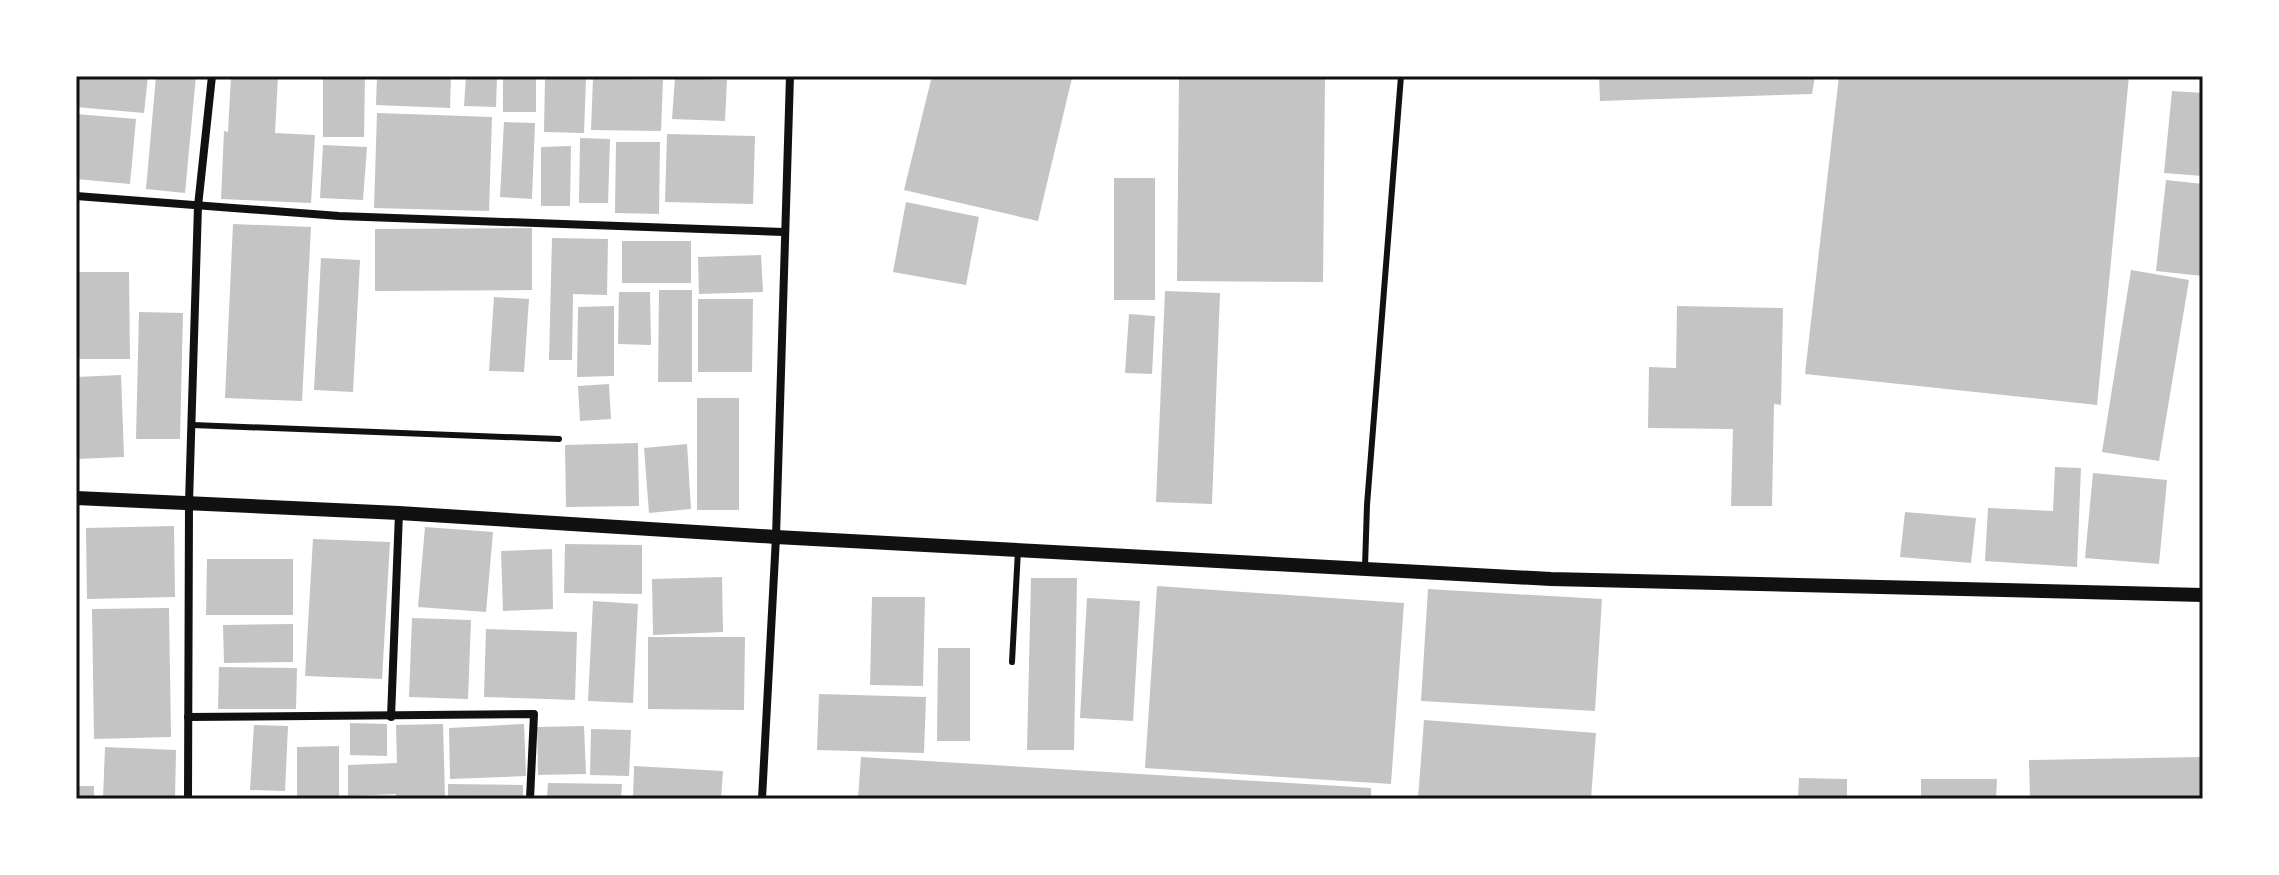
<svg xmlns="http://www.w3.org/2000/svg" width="2279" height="875" viewBox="0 0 2279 875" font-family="'DM Sans',sans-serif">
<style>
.building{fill:#c4c4c4}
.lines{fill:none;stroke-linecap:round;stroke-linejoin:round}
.service{stroke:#111;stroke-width:6}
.minor{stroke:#111;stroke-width:8}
.tertiary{stroke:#111;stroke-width:14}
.neatline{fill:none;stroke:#111;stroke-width:3}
</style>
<rect width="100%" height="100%" fill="#fff"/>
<g class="building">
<polygon points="76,76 148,76 144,113 76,107"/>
<polygon points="156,76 196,76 185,193 146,189"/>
<polygon points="231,76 278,76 275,133 315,135 311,203 221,199 224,131 228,132"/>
<polygon points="323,76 365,76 364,137 323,137"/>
<polygon points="377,76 451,76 450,108 376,105"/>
<polygon points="466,76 497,76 496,107 464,106"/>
<rect x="503" y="76" width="33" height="36"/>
<polygon points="932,76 1062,76 1072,78 1038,221 904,190"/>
<polygon points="1179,76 1325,76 1323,282 1177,281"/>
<polygon points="1599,76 1815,76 1812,94 1600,101"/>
<polygon points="1839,76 2129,76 2097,405 1805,374"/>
<polygon points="545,78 586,79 584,133 544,132"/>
<polygon points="675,78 727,80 725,121 672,119"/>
<polygon points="593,79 663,80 661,131 591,130"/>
<polygon points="2172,91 2203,93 2203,176 2164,173"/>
<polygon points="377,113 492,117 489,211 374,208"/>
<polygon points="76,114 136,119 130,184 76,179"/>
<polygon points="504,122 535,123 532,199 500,197"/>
<polygon points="667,134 755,136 753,204 665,202"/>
<polygon points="580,138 610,139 608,203 579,203"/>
<polygon points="616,142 660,142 659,214 615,213"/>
<polygon points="323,145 367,147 363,200 320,198"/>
<polygon points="571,146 570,206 541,206 541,147"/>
<rect x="1114" y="178" width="41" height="122"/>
<polygon points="2166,180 2203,184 2203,276 2156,271"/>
<polygon points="906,202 979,217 966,285 893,272"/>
<polygon points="233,224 311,227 302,401 225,398"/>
<polygon points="532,228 532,290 375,291 375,229"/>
<polygon points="552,238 608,239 607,295 573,294 572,360 549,360"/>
<rect x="622" y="241" width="69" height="42"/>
<polygon points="761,255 763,292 699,294 698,257"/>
<polygon points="321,258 360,260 353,392 314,390"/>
<polygon points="2131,270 2189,280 2159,461 2102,452"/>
<polygon points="76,272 129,272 130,359 76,359"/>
<polygon points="659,290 692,290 692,382 658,382"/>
<polygon points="1165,291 1220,293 1212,504 1156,502"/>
<polygon points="619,292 650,292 651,345 618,344"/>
<polygon points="494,297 529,299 524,372 489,371"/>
<polygon points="698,299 753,299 752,372 698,372"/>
<polygon points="614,306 614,376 577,377 578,307"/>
<polygon points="1677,306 1783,308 1781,405 1774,404 1772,506 1731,506 1733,429 1648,428 1649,367 1676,368"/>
<polygon points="139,312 183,313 180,439 136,439"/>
<polygon points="1129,314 1155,316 1152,374 1125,373"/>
<polygon points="121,375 124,457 76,459 76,377"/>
<polygon points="609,384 611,419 580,421 578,386"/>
<rect x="697" y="398" width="42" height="112"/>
<polygon points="638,443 639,506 566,507 565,445"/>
<polygon points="687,444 691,509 649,513 644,448"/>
<polygon points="2055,467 2081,468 2077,567 1985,561 1988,508 2053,511"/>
<polygon points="2093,473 2167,480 2159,564 2085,558"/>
<polygon points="1905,512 1976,518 1971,563 1900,557"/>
<polygon points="174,526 175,597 87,599 86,528"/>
<polygon points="425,527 493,532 486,612 418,607"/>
<polygon points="313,539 390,542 382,679 305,676"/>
<polygon points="565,544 642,545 642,594 564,593"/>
<polygon points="552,549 553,609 503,611 501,551"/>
<polygon points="207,559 293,559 293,615 206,615"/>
<polygon points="722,577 723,632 653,635 652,579"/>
<polygon points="1031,578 1077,578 1074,750 1027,750"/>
<polygon points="1157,586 1404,603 1391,784 1145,768"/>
<polygon points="1428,589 1602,599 1595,711 1421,701"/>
<polygon points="872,597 925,597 923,686 870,685"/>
<polygon points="1087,598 1140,601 1133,721 1080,718"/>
<polygon points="593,601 638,604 633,703 588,701"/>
<polygon points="169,608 171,737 94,739 92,609"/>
<polygon points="412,618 471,620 468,699 409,697"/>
<polygon points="293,624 293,662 224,663 223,625"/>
<polygon points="486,629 577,632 575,700 484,697"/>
<polygon points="648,637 745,637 744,710 648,709"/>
<polygon points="938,648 970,648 970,741 937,741"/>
<polygon points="219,667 297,668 296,709 218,709"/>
<polygon points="819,694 926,697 924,753 817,750"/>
<polygon points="1424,720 1596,733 1591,799 1418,799"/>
<polygon points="350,723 387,724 387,756 350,755"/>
<polygon points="443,724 445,797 397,799 396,794 348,796 348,765 397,763 396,725"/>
<polygon points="524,724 526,776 450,779 449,728"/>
<polygon points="254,725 288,726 285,791 250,790"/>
<polygon points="584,726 586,774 538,775 537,727"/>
<polygon points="591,729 631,730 629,776 590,775"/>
<polygon points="339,746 339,799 297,799 297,747"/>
<polygon points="105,747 176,750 175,799 103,799"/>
<polygon points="861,757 1371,788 1371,799 858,799"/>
<polygon points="2203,757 2203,799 2030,799 2029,760"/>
<polygon points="634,766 723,771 721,799 633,799"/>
<polygon points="1799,778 1847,779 1847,799 1798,799"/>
<polygon points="1921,779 1997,779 1996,799 1921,799"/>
<polygon points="548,783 622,784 621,799 547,799"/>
<polygon points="448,784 523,785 523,799 448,799"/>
<rect x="76" y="786" width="18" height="13"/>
</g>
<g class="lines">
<g class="service">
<polyline points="192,425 559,439"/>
<polyline points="1365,567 1367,505 1401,76"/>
<polyline points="1012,662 1018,550"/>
</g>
<g class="minor">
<polyline points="76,196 339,216 784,232"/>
<polyline points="188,717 534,714 530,799"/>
<polyline points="391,717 399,513"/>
<polyline points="188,799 189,503 198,206 212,76"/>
<polyline points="762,799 776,537 790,76"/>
</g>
<polyline class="tertiary" points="76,498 399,513 776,537 1551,579 2203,595"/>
</g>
<rect width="2279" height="875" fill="none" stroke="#ffffff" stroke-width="156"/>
<rect x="78" y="78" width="2123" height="719" class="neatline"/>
</svg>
